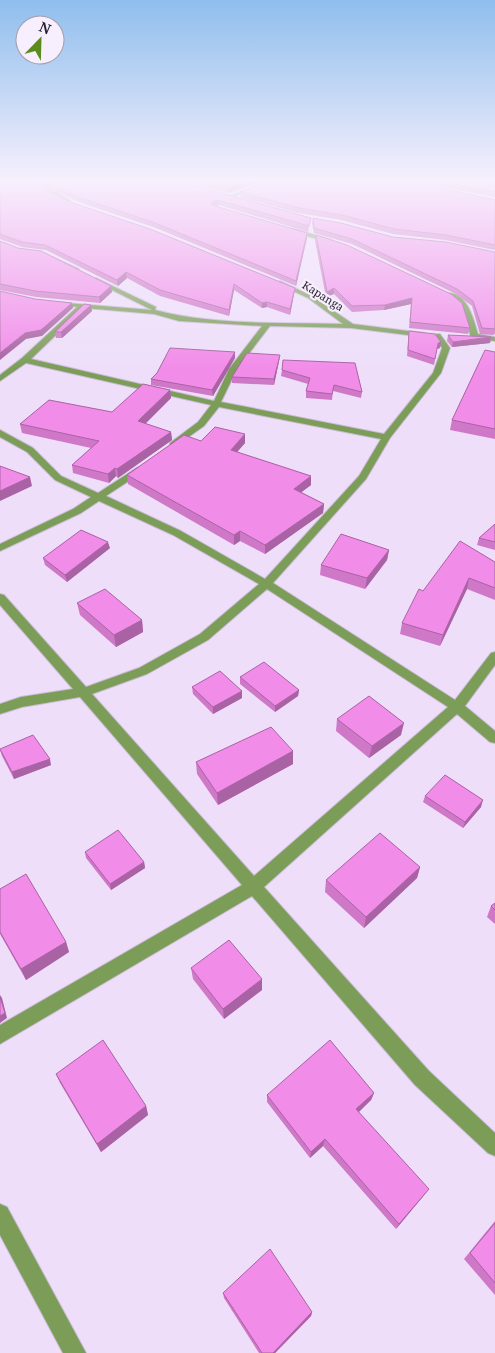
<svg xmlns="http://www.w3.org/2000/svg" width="495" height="1353" viewBox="0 0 495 1353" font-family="'Noto Serif',serif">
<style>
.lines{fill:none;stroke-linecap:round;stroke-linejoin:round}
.street-casing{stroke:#cabcd5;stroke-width:2}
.street{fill:#7b9d58;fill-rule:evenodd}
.wall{fill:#d078c8}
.shaded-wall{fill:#a962a3}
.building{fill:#f28ce9;stroke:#a962a3}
.labels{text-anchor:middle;stroke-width:4.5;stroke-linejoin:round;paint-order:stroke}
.far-street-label{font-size:11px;fill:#271f2c;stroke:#f7effd}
</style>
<rect width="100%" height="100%" fill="#eedefa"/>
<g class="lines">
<defs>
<g id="street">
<polygon points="31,180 38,180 71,201 66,202"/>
<polygon points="275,180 283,180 231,198 226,197"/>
<polygon points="292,228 332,240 333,241 330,243 290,231"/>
<polygon points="35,251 39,251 79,269 74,270 35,253"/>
<path d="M96,278L156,307L155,310C216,326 280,322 343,324L308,298L278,284V282L280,281L312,296L353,324L424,333L428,335L424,337L351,328L270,326L237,369L221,402L384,434L433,373L442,348L433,336L434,334H440L450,348L441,373L390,438L366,479L273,583L455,700L491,653L495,652V665L465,706L495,731V743L490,742L457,714L264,887L429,1071L495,1133V1156L488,1153L415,1085L252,896L0,1044V1025L242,885L80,697L22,707L0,714V704L21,697L73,689L0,605V594L4,595L86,687L139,668L200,634L259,584L173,535L99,501L81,513L0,551V544L73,509L91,497L55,480L27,452L0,437V430L33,448L61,476L98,493L138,467H144V471L106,496L181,531L265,579L359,476L381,439L219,407L204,426L173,448L170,447V443L198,422L211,405L26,363L0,381V375L22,358L77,307L57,305L55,304V302L152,310L94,281L93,280ZM84,308L154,314L179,321L262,326L229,369L214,401L31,359ZM267,589L448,707L254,876L92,694L147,674L208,640Z"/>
<path d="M447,293C467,291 474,320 478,334L495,337V341L471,338L463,308L447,295Z"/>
<polygon points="0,1204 7,1207 86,1353 63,1353 0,1235"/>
</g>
</defs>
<use href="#street" class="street-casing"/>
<use href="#street" class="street"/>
</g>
<g class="wall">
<polygon points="0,180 51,193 73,203 295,288 294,294 290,315 267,307 262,308 234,290 229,316 160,296 127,278 118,286 46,250 22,247 0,239"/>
<polygon points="40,180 175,180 311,218 308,232 219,205 216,206 307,238 296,286 156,228 79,202 58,192"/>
<polygon points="181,180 269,180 228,193"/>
<polygon points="275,180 495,180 495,197 405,180 495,200 495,250 445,240 393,234 341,220 298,213 240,197 240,192"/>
<polygon points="313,218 393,237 495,252 495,333 494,335 480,334 472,306 456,294 352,244 314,233 312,223"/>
<polygon points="316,235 470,328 468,334 409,328 411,304 384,310 352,312 334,294 326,297 315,241"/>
<polygon points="0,241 111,286 112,292 100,303 36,297 0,290"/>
<polygon points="91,305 92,311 62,338 56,338 55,332"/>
<polygon points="409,331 440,348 437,349 434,365 407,356"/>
<polygon points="448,335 491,337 490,343 452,347 447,341"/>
<polygon points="235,352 235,358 213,396 151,385 151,379"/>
<polygon points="495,352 495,439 450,430 452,420"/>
<polygon points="280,355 279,361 274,385 232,383 232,377"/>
<polygon points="282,370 362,392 361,398 333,391 332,400 306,398 306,391 308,384 281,376"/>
<polygon points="170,390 171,398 145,424 171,432 172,440 118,478 116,476 109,483 73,473 72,465 91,448 22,433 20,424 112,412"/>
<polygon points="245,434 245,443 237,452 311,476 311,485 301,492 324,504 323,513 265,554 240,541 234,545 128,484 127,475 201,441"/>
<polygon points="495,524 495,550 477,545 479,538"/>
<polygon points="110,548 67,582 45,565 43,558"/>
<polygon points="389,550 387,560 365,589 320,575 321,565"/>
<polygon points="495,562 495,600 467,589 440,646 400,634 402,623 423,591"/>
<polygon points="77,603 142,620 143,632 116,647 80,615"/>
<polygon points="240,677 299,690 298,696 275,712 240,684"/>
<polygon points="192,687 242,691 242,698 213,714 193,694"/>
<polygon points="337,719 401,735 369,758 336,731"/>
<polygon points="0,750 51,765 14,779 2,756"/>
<polygon points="293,751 293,764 218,805 197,774 196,762"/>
<polygon points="425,796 481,807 463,828 423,802"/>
<polygon points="85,852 144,862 145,868 111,890 86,858"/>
<polygon points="420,867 417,878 364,928 325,892 326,880"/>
<polygon points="0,889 66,942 69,952 26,980 0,934"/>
<polygon points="495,903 495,924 487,917 491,906"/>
<polygon points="191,968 262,990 224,1019 193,979"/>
<polygon points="56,1074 146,1106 148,1115 101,1152 60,1083"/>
<polygon points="374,1093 371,1100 358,1112 425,1194 396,1229 323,1146 310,1158 267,1102 267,1095"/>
<polygon points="495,1221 495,1295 464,1259"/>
<polygon points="223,1293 312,1312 311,1316 275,1353 259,1353 224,1298"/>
</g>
<g class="shaded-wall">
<polygon points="254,180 269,180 228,193 228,188"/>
<polygon points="218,200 219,205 211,207 211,202"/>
<polygon points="307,233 307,238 296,286 296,281"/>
<polygon points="126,272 127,278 118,286 117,280"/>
<polygon points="234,284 234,290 229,316 229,310"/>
<polygon points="111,286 112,292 100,303 99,297"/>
<polygon points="295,288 294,294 290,315 290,309"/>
<polygon points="334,288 334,294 326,297 327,292"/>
<polygon points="412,298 411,304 384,310 385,305"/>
<polygon points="267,302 267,307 262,308 262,303"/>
<polygon points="72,303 73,308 42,336 26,339 0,360 0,353 25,333"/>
<polygon points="91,305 92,311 62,338 61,332"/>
<polygon points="491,337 490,343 452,347 453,342"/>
<polygon points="441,342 440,348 437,349 434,365 438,343"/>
<polygon points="235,352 235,358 213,396 212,390"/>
<polygon points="280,355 279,361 274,385 274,379"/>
<polygon points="170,390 171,398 139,430 138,421"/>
<polygon points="171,432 172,440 118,478 117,469"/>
<polygon points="245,434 245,443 231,459 231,450"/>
<polygon points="115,468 116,476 109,483 108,474"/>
<polygon points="311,476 311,485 294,498 294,489"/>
<polygon points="30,477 32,486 0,501 0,491"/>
<polygon points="324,504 323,513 265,554 265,545"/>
<polygon points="240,531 240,541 234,545 234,535"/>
<polygon points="108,542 110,548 67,582 65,575"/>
<polygon points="389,550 387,560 365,589 367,578"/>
<polygon points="469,578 467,589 440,646 443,635"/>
<polygon points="142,620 143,632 116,647 114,635"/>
<polygon points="299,690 298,696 275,712 275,706"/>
<polygon points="242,691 242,698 213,714 213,707"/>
<polygon points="404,723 401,735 369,758 372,746"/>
<polygon points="293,751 293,764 218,805 217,793"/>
<polygon points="50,759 51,765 14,779 12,772"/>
<polygon points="483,800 481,807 463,828 465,822"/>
<polygon points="144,862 145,868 111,890 110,884"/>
<polygon points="420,867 417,878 364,928 366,917"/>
<polygon points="66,942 69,952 26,980 21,969"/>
<polygon points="262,979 262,990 224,1019 223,1009"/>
<polygon points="0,995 2,998 7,1018 0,1023"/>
<polygon points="374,1093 371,1100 354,1117 356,1109"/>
<polygon points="146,1106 148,1115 101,1152 97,1144"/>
<polygon points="325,1139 323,1146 310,1158 311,1152"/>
<polygon points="429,1189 425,1194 396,1229 399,1224"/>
<polygon points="312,1312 311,1316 275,1353 273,1353"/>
</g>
<g class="building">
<polygon points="0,180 34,180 51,193 73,203 150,229 295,288 290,309 267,302 262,303 234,284 229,310 160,290 126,272 117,280 45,245 22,242 0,234"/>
<polygon points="46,180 175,180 311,218 309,226 218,200 211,202 212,205 307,233 296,281 155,223 78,197 57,188"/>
<polygon points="198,180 254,180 228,188"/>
<polygon points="275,180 404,180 495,200 495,245 446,235 394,229 342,215 299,208 240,192"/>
<polygon points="430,180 495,180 495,192"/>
<polygon points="313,218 341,223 393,237 446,242 495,252 495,329 482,328 473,301 457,289 352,239 314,228"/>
<polygon points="316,235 347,245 451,294 462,303 470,328 410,322 412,298 385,305 352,306 334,288 327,292"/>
<polygon points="0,241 18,248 41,251 111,286 99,297 35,291 0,284"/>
<polygon points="0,291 35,299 72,303 41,330 25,333 0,353"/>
<polygon points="84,304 91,305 61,332 55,332"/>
<polygon points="409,331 435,334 441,342 438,343 435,359 408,350"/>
<polygon points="448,335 491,337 453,342"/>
<polygon points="170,348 235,352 212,390 151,379 157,373"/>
<polygon points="485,350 495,352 495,429 452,420"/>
<polygon points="247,353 280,355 274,379 232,377"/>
<polygon points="283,360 355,363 362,392 334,385 332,394 306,391 310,378 282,370"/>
<polygon points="143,384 170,390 138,421 171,432 117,469 115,468 108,474 72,465 99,441 20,424 49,400 112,412"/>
<polygon points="215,427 245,434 231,450 311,476 294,489 324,504 265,545 240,531 234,535 127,475 184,435 201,441"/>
<polygon points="0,466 30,477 0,491"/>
<polygon points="495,524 495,542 479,538"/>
<polygon points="81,530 108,542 65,575 43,558"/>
<polygon points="341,534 389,550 367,578 321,565"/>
<polygon points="460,541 495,562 495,588 469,578 443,635 402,623 419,589 423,591"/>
<polygon points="105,589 142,620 114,635 77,603"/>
<polygon points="264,662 299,690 275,706 240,677"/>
<polygon points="220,671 242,691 213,707 192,687"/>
<polygon points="369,696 404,723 372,746 337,719"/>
<polygon points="271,727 293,751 217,793 196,762"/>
<polygon points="33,735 50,759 12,772 0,749"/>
<polygon points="445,775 483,800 465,822 425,796"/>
<polygon points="118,830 144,862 110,884 85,852"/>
<polygon points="380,833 420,867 366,917 326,880"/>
<polygon points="26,874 66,942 21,969 0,932 0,889"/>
<polygon points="495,903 495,910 491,906"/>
<polygon points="229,940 262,979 223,1009 191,968"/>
<polygon points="0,997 5,1013 0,1016"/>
<polygon points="103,1040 146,1106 97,1144 56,1074"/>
<polygon points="330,1040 374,1093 356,1109 429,1189 399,1224 325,1139 311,1152 267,1095"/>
<polygon points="495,1223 495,1283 470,1253"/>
<polygon points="270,1249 312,1312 273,1353 262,1353 223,1293"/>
</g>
<linearGradient id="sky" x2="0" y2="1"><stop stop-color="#8fbeed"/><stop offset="0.49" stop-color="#f7f0fd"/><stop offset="1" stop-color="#f7f0fd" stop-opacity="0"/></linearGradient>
<rect width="495" height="369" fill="url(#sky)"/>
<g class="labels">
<g class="far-street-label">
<text transform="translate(323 296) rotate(32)" y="4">Kapanga</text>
</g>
</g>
<g transform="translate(40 40) rotate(23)"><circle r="24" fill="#f7effd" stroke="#a49ca9"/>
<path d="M0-4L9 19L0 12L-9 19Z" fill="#5c8b1d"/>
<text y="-8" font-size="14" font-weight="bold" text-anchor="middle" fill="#271f2c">N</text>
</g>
</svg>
